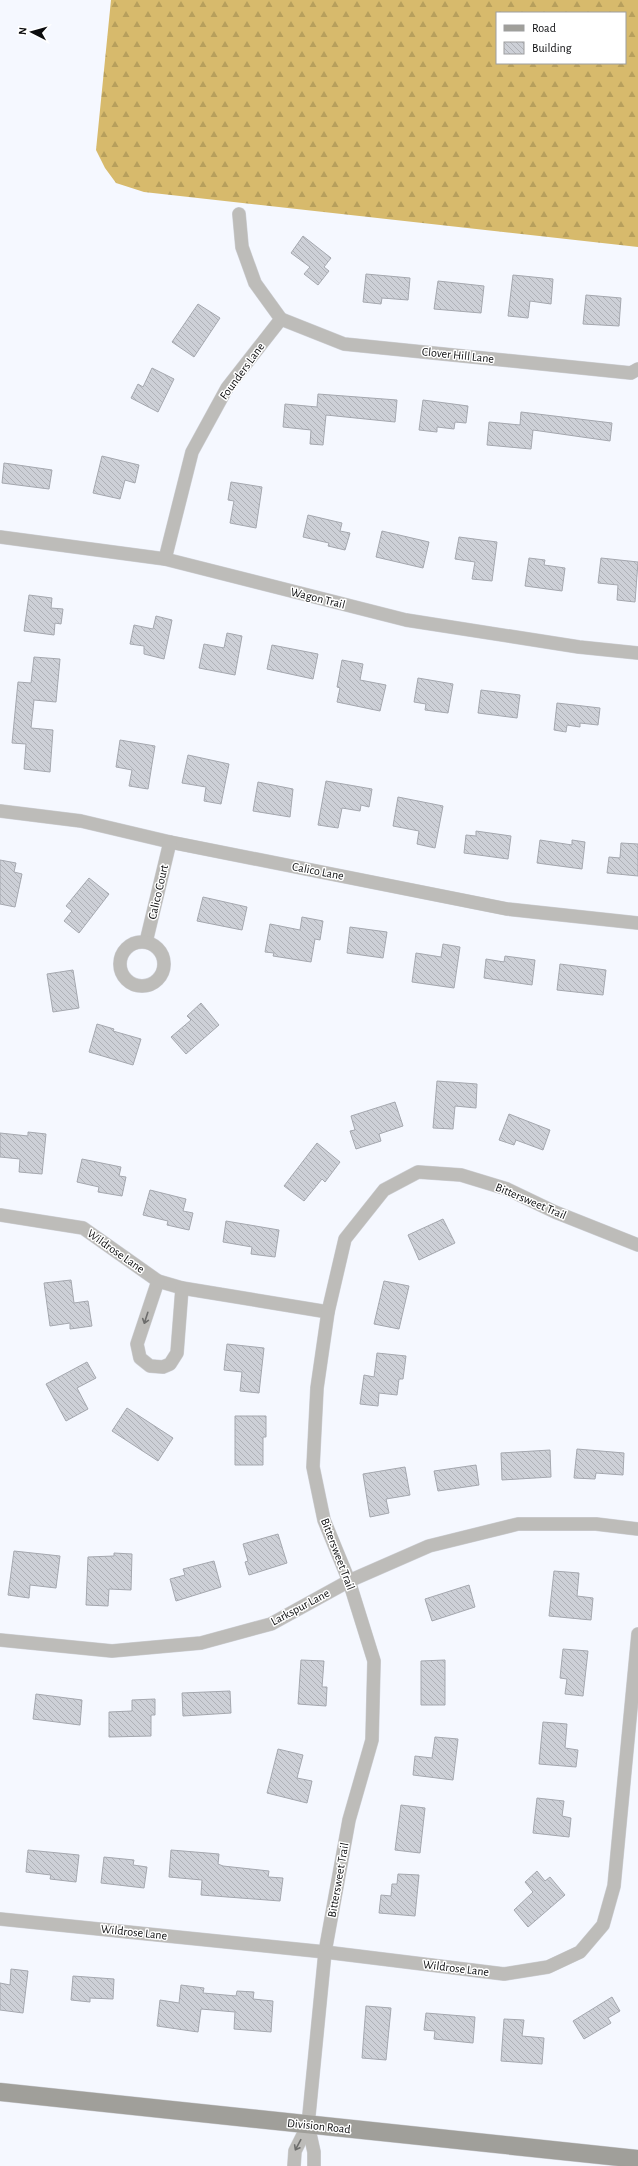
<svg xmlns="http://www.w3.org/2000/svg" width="638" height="2166" viewBox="0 0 638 2166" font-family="'Alegreya Sans',sans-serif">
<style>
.forest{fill:url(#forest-firs);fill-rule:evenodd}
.building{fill:url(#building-back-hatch);stroke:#a5a8af}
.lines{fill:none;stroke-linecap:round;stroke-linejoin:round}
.street-casing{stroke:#d0d2d8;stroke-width:14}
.secondary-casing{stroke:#d0d2d8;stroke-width:19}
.street{stroke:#bdbcb9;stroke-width:13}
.secondary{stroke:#a09f9a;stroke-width:18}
.oneway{stroke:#6d6d6c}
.labels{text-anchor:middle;stroke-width:3;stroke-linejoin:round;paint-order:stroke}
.street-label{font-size:12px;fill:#0b0c0e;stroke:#fff}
</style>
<defs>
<pattern id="forest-firs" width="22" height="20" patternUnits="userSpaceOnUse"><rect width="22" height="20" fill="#d7ba6c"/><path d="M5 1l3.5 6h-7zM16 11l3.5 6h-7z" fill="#b79f5c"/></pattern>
<pattern id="building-back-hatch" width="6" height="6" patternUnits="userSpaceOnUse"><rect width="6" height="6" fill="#cdd0d7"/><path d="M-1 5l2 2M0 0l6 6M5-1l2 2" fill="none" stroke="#afb1b7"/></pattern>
</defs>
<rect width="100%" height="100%" fill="#f5f8ff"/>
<path class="forest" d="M111,0H638V247L144,192L116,183L105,168L96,150ZM497,13H625V63H497Z"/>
<g class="building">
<polygon points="303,236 331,258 324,267 329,271 318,285 304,274 310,267 291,253"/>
<polygon points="366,274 410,278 408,300 382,298 381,304 363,302"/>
<polygon points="513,275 553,279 551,304 530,301 528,318 508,316"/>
<polygon points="438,281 484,286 481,313 434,309"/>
<polygon points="586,295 621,298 619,326 583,324"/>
<polygon points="198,304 220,318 194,357 172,342"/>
<polygon points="152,368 174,379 158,412 131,398 138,384 143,387"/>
<polygon points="318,394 397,400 395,422 326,415 323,445 310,444 311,430 283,427 285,404 317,407"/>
<polygon points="423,400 468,406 466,423 455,422 454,429 437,427 437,432 419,430"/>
<polygon points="521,412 612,423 610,441 533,430 531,449 487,445 489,422 520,425"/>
<polygon points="102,456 139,465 135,483 125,480 120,499 93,493"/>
<polygon points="4,463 52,470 49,489 2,483"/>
<polygon points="231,482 262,487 256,528 230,523 234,501 228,500"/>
<polygon points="308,515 342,523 340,531 350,533 345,550 328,546 329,543 303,537"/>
<polygon points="382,531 429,542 423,568 376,557"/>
<polygon points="459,537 497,542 492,581 472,579 475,562 455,559"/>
<polygon points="529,558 545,560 544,565 565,568 562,591 525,586"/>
<polygon points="601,558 638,562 635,602 617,600 618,585 598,583"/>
<polygon points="29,595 52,598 51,608 63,609 61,624 55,623 54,635 24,631"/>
<polygon points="156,616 172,620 164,659 144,654 144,646 130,644 134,625 153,629"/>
<polygon points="227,633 242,636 235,675 199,668 204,644 224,648"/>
<polygon points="272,645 318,654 313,679 267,669"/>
<polygon points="34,657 60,659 56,702 34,700 31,728 53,730 50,772 24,769 26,744 12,743 18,682 31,683"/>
<polygon points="342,660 363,664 360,680 386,685 380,711 337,702 340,688 337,687"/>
<polygon points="418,678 453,684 448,713 425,710 426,704 414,702"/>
<polygon points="481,690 520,695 517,718 478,713"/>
<polygon points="557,703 600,708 598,725 580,723 580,727 567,725 566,732 554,730"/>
<polygon points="120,740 155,746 148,789 129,786 132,770 116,767"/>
<polygon points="188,755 229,764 221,804 204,801 206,787 182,783"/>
<polygon points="326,781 372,789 369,807 361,805 360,811 342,808 338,828 318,825"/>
<polygon points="258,782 293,789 290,817 253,811"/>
<polygon points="398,797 443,806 435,848 417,844 419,831 393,826"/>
<polygon points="476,831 511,836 508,859 464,853 466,835 476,836"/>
<polygon points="540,840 572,845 572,840 585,842 582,869 537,863"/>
<polygon points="621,843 638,844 638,876 607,873 609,857 620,858"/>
<polygon points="0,860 16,863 14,872 22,874 15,907 0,904"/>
<polygon points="89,878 109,894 79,933 64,921 72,911 66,906"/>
<polygon points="203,897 247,907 242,930 197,921"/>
<polygon points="302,917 323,921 320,940 315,939 311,962 273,956 274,953 265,952 270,924 300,930"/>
<polygon points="350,927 387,932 383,958 347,953"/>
<polygon points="443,944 460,947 454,988 412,982 416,953 441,957"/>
<polygon points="505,956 535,960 532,985 484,978 486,959 504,962"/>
<polygon points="560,964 606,970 603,995 557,990"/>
<polygon points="73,970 79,1008 53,1012 47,974"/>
<polygon points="201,1003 219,1025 186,1054 171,1037 191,1020 187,1016"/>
<polygon points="97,1024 114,1029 113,1031 141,1039 133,1065 89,1052"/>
<polygon points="437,1081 477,1084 476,1108 455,1106 453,1129 433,1128"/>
<polygon points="395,1102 403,1126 379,1134 381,1141 356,1149 350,1131 355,1130 351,1116"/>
<polygon points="509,1114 550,1130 543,1150 516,1140 514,1145 499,1140"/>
<polygon points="28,1132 46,1134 42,1174 19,1172 20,1159 0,1157 0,1133 28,1136"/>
<polygon points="317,1143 340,1162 325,1182 322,1179 304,1201 284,1186"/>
<polygon points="82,1159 121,1167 119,1176 126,1177 122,1196 98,1192 99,1187 77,1182"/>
<polygon points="150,1190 186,1199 183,1211 193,1213 189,1230 167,1225 168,1221 143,1215"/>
<polygon points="443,1219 455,1243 419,1260 408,1235"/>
<polygon points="226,1221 279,1230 275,1257 251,1254 252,1247 223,1242"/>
<polygon points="71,1280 74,1303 88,1301 92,1326 70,1329 70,1323 50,1326 44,1283"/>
<polygon points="384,1281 409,1286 399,1329 374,1324"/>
<polygon points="227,1344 264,1348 259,1393 240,1391 242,1372 224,1370"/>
<polygon points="377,1353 406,1356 403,1379 399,1379 397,1395 379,1393 378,1406 360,1404 364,1375 374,1377"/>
<polygon points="87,1362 96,1378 77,1388 88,1409 66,1421 46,1384"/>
<polygon points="127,1408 173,1438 158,1461 112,1431"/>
<polygon points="235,1416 266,1416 266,1437 263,1437 263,1465 235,1465"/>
<polygon points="577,1449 624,1453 623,1475 596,1473 595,1479 574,1478"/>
<polygon points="550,1450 551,1477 502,1480 501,1453"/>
<polygon points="476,1465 479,1485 438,1491 434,1471"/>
<polygon points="405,1467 410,1495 386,1499 389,1513 370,1517 363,1474"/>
<polygon points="278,1534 287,1563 249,1575 245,1562 248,1561 243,1544"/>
<polygon points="14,1551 60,1556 56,1588 30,1585 29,1598 8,1595"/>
<polygon points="114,1553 132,1554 131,1590 109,1589 108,1606 86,1605 88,1557 114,1556"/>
<polygon points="214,1561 221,1587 176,1601 170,1579 185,1575 183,1569"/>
<polygon points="554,1571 579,1573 577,1596 593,1598 591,1620 549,1616"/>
<polygon points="469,1585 475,1607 432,1621 425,1599"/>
<polygon points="563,1649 588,1651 583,1696 565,1694 567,1679 560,1678"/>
<polygon points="301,1660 324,1661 322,1687 327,1687 326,1706 298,1704"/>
<polygon points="445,1660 445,1705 421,1705 421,1661"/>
<polygon points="230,1691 231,1713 183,1716 182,1693"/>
<polygon points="36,1694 82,1700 80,1725 33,1719"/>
<polygon points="155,1699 155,1715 151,1715 151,1736 109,1737 109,1712 132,1711 132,1700"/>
<polygon points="543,1722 567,1724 565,1748 578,1750 576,1767 539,1764"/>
<polygon points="435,1737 458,1739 453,1780 413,1775 415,1756 432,1758"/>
<polygon points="278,1749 303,1755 297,1778 312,1781 307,1803 267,1793"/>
<polygon points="537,1798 564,1801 562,1816 571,1818 569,1837 533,1833"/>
<polygon points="401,1805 425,1808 420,1853 395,1850"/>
<polygon points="28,1850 79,1855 76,1882 50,1879 51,1875 26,1872"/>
<polygon points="171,1850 219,1854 218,1864 223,1866 269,1871 268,1877 283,1878 280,1901 201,1895 202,1880 169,1877"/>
<polygon points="104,1857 134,1860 133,1865 147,1867 144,1888 101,1883"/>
<polygon points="537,1871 545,1881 550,1877 565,1895 528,1927 514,1910 533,1892 525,1882"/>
<polygon points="398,1874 419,1875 415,1916 379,1913 381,1895 391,1896 392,1884 397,1884"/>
<polygon points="11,1969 28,1971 23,2013 0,2010 0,1983 10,1985"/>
<polygon points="73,1976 114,1979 113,1999 90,1998 90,2002 71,2000"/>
<polygon points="181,1985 204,1988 203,1993 236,1996 237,1991 254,1992 253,1999 273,2001 271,2032 234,2029 235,2012 201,2009 198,2032 157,2026 160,2000 179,2003"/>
<polygon points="612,1997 620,2011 608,2018 611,2023 584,2039 573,2021"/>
<polygon points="366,2006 391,2008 386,2060 362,2058"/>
<polygon points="426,2013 475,2017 473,2043 434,2039 435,2031 424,2030"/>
<polygon points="504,2019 524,2020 522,2036 544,2038 542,2064 501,2061"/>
</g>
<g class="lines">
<defs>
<g id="street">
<polyline points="281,319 344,344 631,373 638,369"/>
<polyline points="0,537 165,559 406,620 579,647 638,653"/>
<polyline points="165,559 192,452 227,388 281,319 255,283 242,247 239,214"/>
<polyline points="0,811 81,821 170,842 507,909 638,923"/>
<polyline points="146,942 170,842"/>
<circle cx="142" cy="964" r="22"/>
<polyline points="0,1215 83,1228 158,1281 182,1288 328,1312"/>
<polyline points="158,1281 137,1344 140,1358 150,1366 163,1367 170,1364 177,1353 182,1288"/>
<polyline points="0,1640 112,1651 201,1643 271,1624 349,1581 429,1546 518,1524 596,1524 638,1529"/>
<polyline points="0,1919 325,1952 504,1974 548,1967 580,1952 603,1925 614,1886 638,1634"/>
<polyline points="294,2166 295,2151 308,2125"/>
<polyline points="314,2166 314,2152 308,2125 325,1952 349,1820 372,1740 374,1661 349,1581 324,1520 313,1467 317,1388 328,1312 345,1239 384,1190 418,1172 461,1175 507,1189 555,1212 638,1245"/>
</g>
<polyline id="secondary" points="0,2092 638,2159"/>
</defs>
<use href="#street" class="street-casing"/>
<use href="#secondary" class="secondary-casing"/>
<use href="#street" class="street"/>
<use href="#secondary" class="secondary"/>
</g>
<defs><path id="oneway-shaft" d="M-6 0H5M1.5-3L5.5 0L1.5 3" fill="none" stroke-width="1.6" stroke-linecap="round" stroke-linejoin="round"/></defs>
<g class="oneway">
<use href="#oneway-shaft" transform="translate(146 1318) rotate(108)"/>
<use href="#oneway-shaft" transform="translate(298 2145) rotate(118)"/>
</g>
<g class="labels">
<g class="street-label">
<text transform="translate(458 355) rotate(6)" y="4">Clover Hill Lane</text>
<text transform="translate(242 371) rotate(-54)" y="4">Founders Lane</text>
<text transform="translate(318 598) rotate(14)" y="4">Wagon Trail</text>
<text transform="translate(318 871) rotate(11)" y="4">Calico Lane</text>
<text transform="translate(158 892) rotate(-77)" y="4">Calico Court</text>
<text transform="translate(531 1201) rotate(23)" y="4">Bittersweet Trail</text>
<text transform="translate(116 1251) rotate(35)" y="4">Wildrose Lane</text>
<text transform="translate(338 1554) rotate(69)" y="4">Bittersweet Trail</text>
<text transform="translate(300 1607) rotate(-28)" y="4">Larkspur Lane</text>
<text transform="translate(338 1880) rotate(-80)" y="4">Bittersweet Trail</text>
<text transform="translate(134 1932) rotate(6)" y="4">Wildrose Lane</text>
<text transform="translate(456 1968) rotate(7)" y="4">Wildrose Lane</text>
<text transform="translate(319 2126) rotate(6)" y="4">Division Road</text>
</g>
</g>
<rect x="496" y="12" width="130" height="52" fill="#ffffff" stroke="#9d9e9f"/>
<rect x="504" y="25" width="20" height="6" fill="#a09f9a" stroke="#9d9e9f"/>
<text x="532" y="32" font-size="12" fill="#0b0c0e">Road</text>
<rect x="504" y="42" width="20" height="12" fill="url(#building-back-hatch)" stroke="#9d9e9f"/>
<text x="532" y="52" font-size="12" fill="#0b0c0e">Building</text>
<g transform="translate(32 32) rotate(276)" stroke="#ffffff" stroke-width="3" paint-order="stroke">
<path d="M0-3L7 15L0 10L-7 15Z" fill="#0b0c0e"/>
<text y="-6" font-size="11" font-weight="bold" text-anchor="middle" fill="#0b0c0e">N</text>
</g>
</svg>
